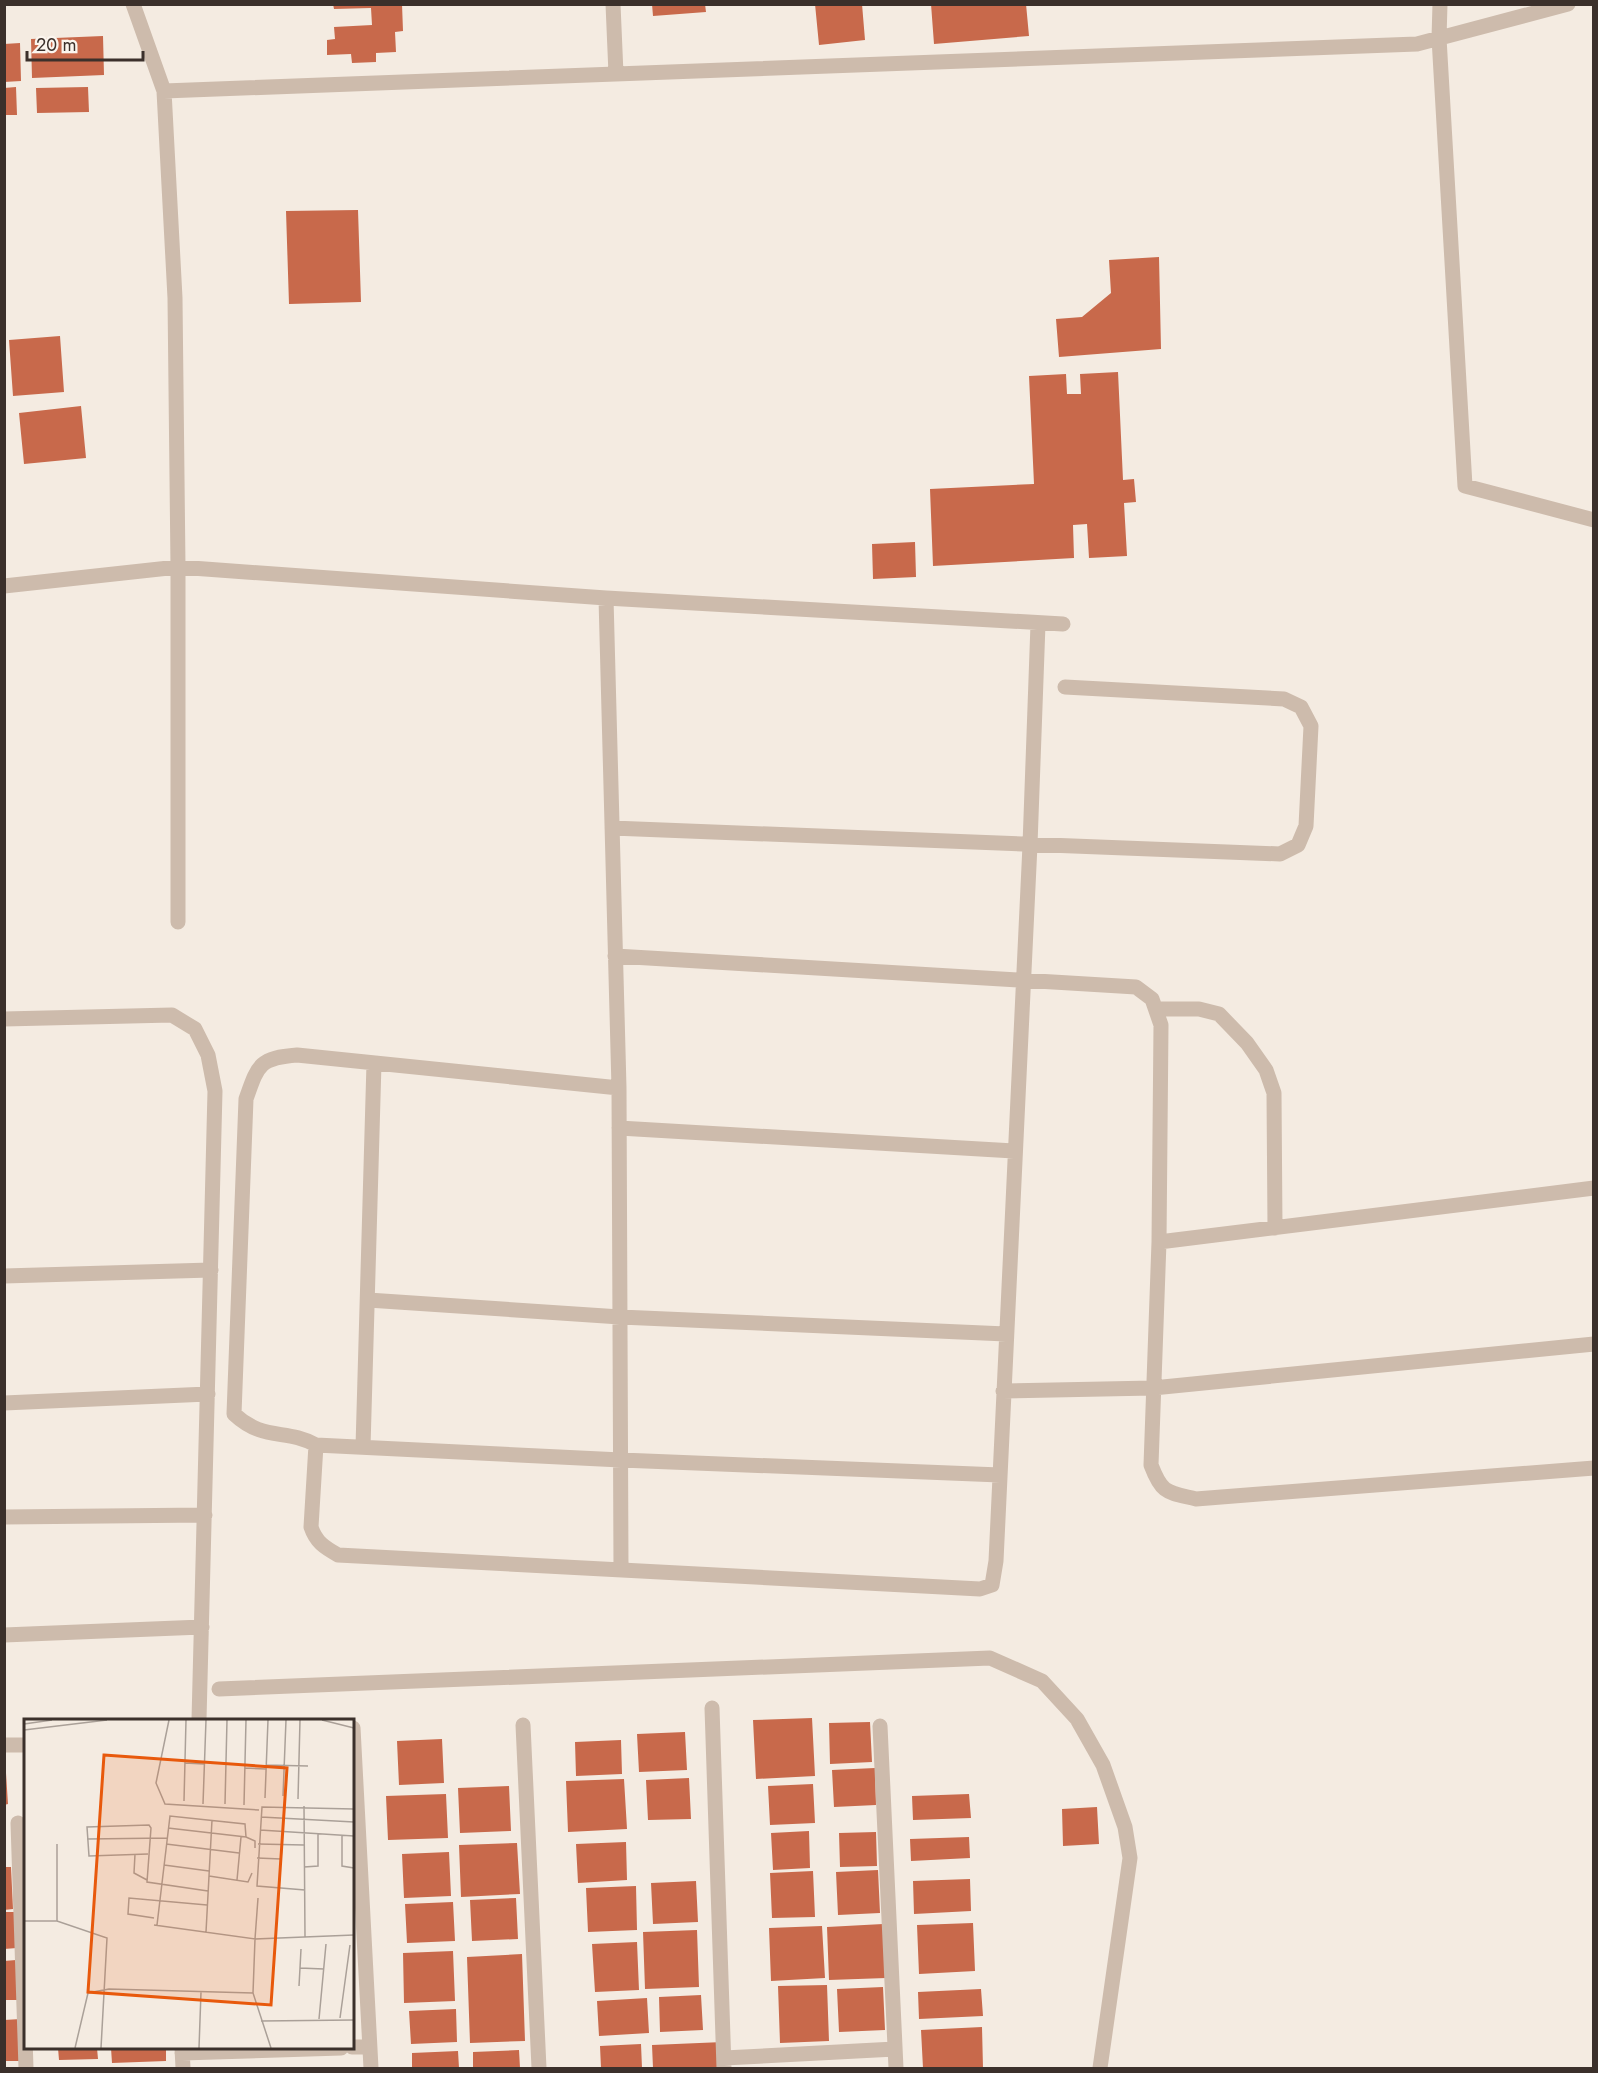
<svg xmlns="http://www.w3.org/2000/svg" width="1598" height="2073" viewBox="0 0 1598 2073" font-family="Jost,sans-serif">
<style>
.building{fill:#c8694b}
.lines{fill:none;stroke-linecap:round;stroke-linejoin:round}
.minor{stroke:#cdbbac;stroke-width:15}
.inset-road{fill:none;stroke:#aaa098;stroke-width:1.5}
.view{fill:#e8590c;fill-opacity:0.15;stroke:#e8590c;stroke-width:3}
.inset-edge{fill:none;stroke:#3b302b;stroke-width:3}
</style>
<rect width="100%" height="100%" fill="#f4ebe1"/>
<path class="building" d="M333,4H402L403,31L395,32L396,52L376,53V62L352,63L351,54L327,55V40L335,39L334,27L372,25L371,8L334,9Z
M652,4H705L706,12L653,16Z
M815,4H862L865,40L819,45Z
M931,4H1026L1029,36L934,44Z
M103,36L104,75L32,78L31,39Z
M20,43L21,81L4,82V44Z
M16,87L17,115H4V88Z
M88,87L89,112L37,113L36,88Z
M358,210L361,302L289,304L286,211Z
M1159,257L1161,349L1059,357L1056,319L1082,317L1111,293L1109,260Z
M60,336L64,392L13,396L9,340Z
M1118,372L1123,480L1134,479L1136,502L1124,503L1127,556L1089,558L1087,524L1073,525L1074,558L933,566L930,489L1034,484L1029,376L1066,374L1067,394H1081L1080,374Z
M81,406L86,458L24,464L19,413Z
M915,542L916,577L873,579L872,544Z
M812,1718L815,1776L756,1779L753,1720Z
M870,1722L872,1762L830,1764L829,1723Z
M685,1732L687,1770L639,1772L637,1734Z
M442,1739L444,1783L399,1785L397,1741Z
M621,1740L622,1774L576,1776L575,1742Z
M875,1768L876,1805L834,1807L832,1770Z
M4,1773H6L8,1804L4,1805Z
M689,1778L691,1819L648,1820L646,1780Z
M624,1779L627,1829L568,1832L566,1781Z
M813,1784L815,1823L770,1825L768,1786Z
M509,1786L511,1831L460,1833L458,1788Z
M446,1794L448,1838L388,1840L386,1796Z
M969,1794L971,1818L913,1820L912,1796Z
M1097,1807L1099,1844L1063,1846L1062,1809Z
M809,1831L810,1868L773,1870L771,1833Z
M876,1832L877,1866L840,1867L839,1833Z
M969,1837L970,1858L911,1861L910,1839Z
M626,1842L627,1880L578,1883L576,1844Z
M517,1843L520,1894L461,1897L459,1845Z
M449,1852L451,1896L404,1898L402,1854Z
M4,1867H11L13,1909L4,1910Z
M878,1870L880,1913L838,1915L836,1872Z
M813,1871L815,1917L772,1918L770,1873Z
M970,1879L971,1911L914,1914L913,1881Z
M696,1881L698,1922L653,1924L651,1883Z
M636,1886L637,1930L588,1932L586,1888Z
M516,1898L518,1939L472,1941L470,1900Z
M453,1902L455,1941L407,1943L405,1904Z
M4,1912H15L17,1948L4,1949Z
M973,1923L975,1971L919,1974L917,1925Z
M883,1924L886,1978L829,1980L827,1927Z
M822,1926L825,1978L771,1981L769,1928Z
M697,1930L699,1987L645,1989L643,1932Z
M637,1942L639,1990L595,1992L592,1944Z
M453,1951L455,2001L404,2003L403,1953Z
M522,1954L525,2041L470,2043L467,1957Z
M16,1960L18,2000H4V1961Z
M827,1985L829,2041L780,2043L778,1986Z
M883,1987L885,2030L839,2032L837,1989Z
M981,1989L983,2016L919,2019L918,1992Z
M701,1995L703,2030L660,2032L659,1997Z
M647,1998L649,2033L599,2036L597,2001Z
M456,2009L457,2042L411,2044L409,2011Z
M21,2019L23,2061H4V2020Z
M982,2027L983,2068H923L921,2030Z
M723,2042L724,2068H653L652,2045Z
M641,2044L642,2068H601L600,2046Z
M58,2048H97L98,2059L59,2060Z
M111,2048H166V2061L112,2063Z
M519,2050L520,2068H473V2052Z
M458,2051L459,2068H412V2053Z"/>
<g class="lines">
<path class="minor" d="M613,4L616,74
M1440,4L1439,38L1465,486L1594,520
M164,91L1417,44L1568,4
M4,586L178,567L175,298L164,91L133,4
M606,598L619,1088L621,1570
M612,828L1280,854L1298,845L1306,826L1311,726L1301,707L1284,699L1065,687
M178,922V567L606,598L1063,624
M615,956L1136,987L1152,999L1161,1025L1159,1242L1151,1465C1162,1494 1167,1492 1196,1499L1594,1468
M1156,1009H1199L1219,1014L1247,1043L1266,1070L1274,1093L1275,1228
M4,1019L172,1015L195,1029L208,1055L215,1091L199,1720
M619,1088L297,1055C259,1058 258,1065 246,1099L234,1414C264,1442 286,1428 316,1445L621,1460L1000,1475
M619,1128L1014,1151
M1159,1242L1594,1188
M4,1276L211,1270
M368,1300L620,1317L1006,1334
M1003,1391L1153,1388L1594,1344
M4,1403L208,1394
M316,1445L311,1527C316,1542 324,1547 338,1555L980,1589L992,1585L996,1561L1030,845L1038,624
M363,1447L374,1063
M4,1517L205,1515
M4,1635L202,1627
M219,1689L990,1658L1042,1681L1077,1719L1103,1765L1125,1827L1130,1858L1100,2068
M712,1708L724,2068
M523,1725L539,2068
M880,1726L896,2068
M353,1728L371,2068
M4,1745H26
M18,1823L26,2068
M352,2047H370
M182,2048L183,2068
M182,2053L341,2048
M724,2058L895,2049"/>
</g>
<g transform="translate(24 1719)">
<rect width="330" height="330" fill="#f4ebe1"/>
<path class="inset-road" d="M145,1L132,64L141,85L235,91M298,1L330,9M0,5L28,1M0,11L83,1M161,44L180,45M242,46L284,47M221,49L242,50M259,77L262,1M241,79L244,1M274,80L276,1M160,82L162,1M179,85L182,1M201,85L203,1M220,86L222,1M280,87L281,218M237,98L330,103M144,109L222,118L231,122V129M236,111L330,117M318,116V147L330,149M63,120L143,119M142,125L215,134M234,125L280,126M111,135L110,154L123,161M124,135L65,137L63,108L125,106L127,109L123,163L184,172M233,139L257,140L258,126M140,146L185,152M280,148L294,147V114M185,157L224,163L228,154M213,161L217,118M281,171L233,167L238,88L330,90M130,199L104,195L105,179L183,186M0,202H33L83,219L77,329M33,202V125M130,206L231,220L234,179M133,206L146,97L221,105L222,118M182,213L188,101M277,230L276,249L300,250M275,267L276,249M316,299L326,226M295,300L302,225M237,302L330,301M51,329L64,274L85,270L229,274M175,329L177,273M247,329L229,274L231,220L330,216"/>
<path class="view" d="M80,36L263,49L247,286L64,273Z"/>
<rect width="330" height="330" class="inset-edge"/>
</g>
<rect width="1598" height="2073" fill="none" stroke="#3b302b" stroke-width="12"/>
<path d="M27 51v9h116v-9" fill="none" stroke="#3b302b" stroke-width="3"/>
<text x="36" y="51" font-size="18" fill="#3b302b" stroke="#fbf5ee" stroke-width="4.5" paint-order="stroke">20 m</text>
</svg>
